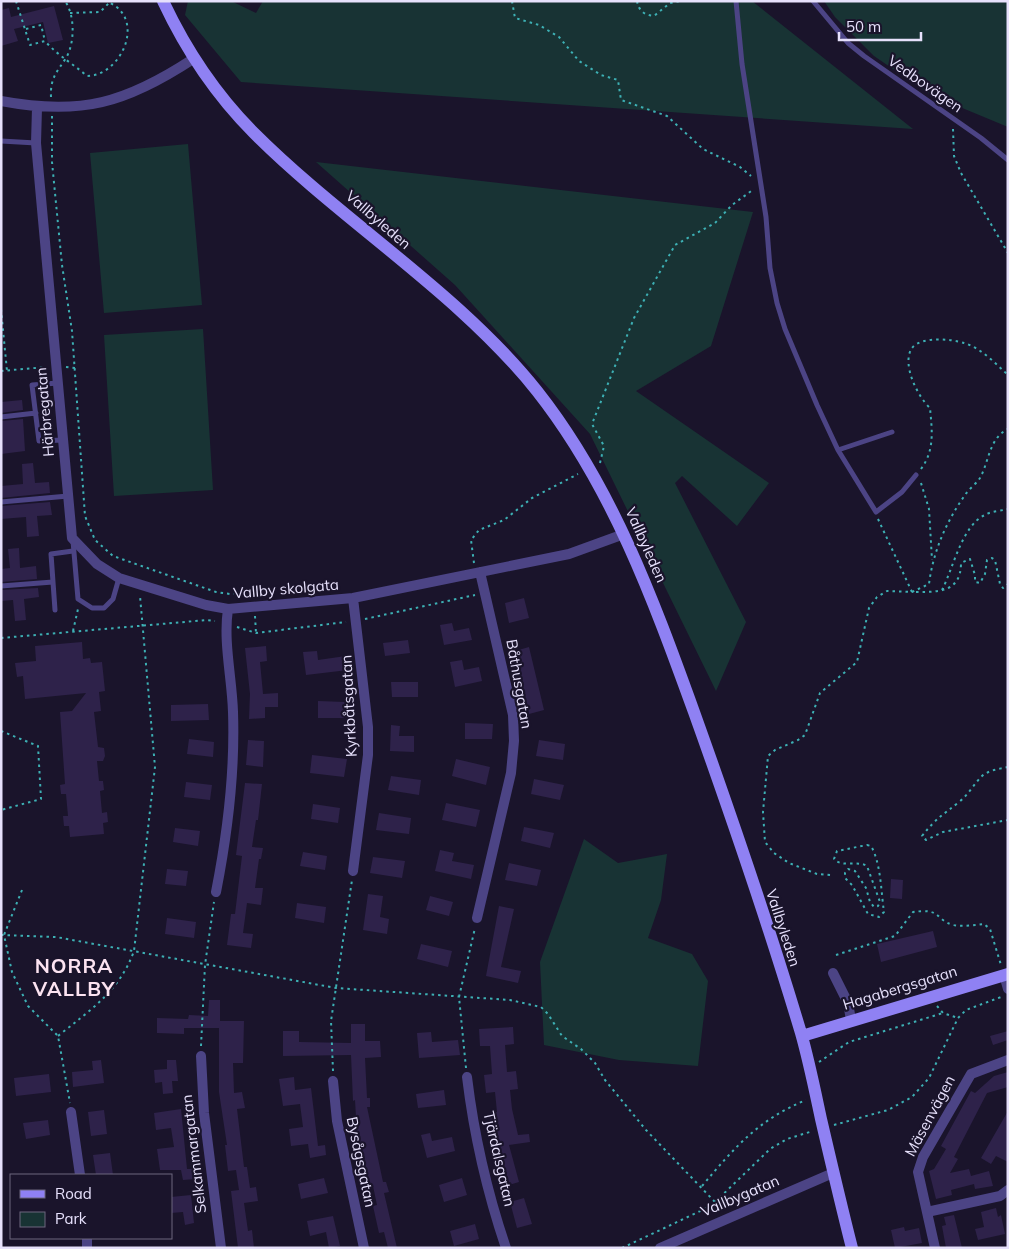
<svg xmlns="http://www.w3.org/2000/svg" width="1009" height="1249" viewBox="0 0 1009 1249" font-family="Mulish,sans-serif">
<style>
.green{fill:#183334}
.building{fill:#2e224a}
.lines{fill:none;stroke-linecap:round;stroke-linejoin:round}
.path{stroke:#3db0b4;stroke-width:2;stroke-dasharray:2.5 4;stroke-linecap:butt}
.lane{stroke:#4c4485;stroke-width:5}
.street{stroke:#4c4485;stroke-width:10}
.secondary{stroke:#8f81f3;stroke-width:12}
.labels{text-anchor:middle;stroke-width:4.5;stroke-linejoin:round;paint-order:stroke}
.street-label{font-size:15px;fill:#e7e1fc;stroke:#1a142b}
.district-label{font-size:20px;font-weight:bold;letter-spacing:1px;fill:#fce3f1;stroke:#1a142b}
</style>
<rect width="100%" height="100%" fill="#1a142b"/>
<path class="green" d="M188,1H231L256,13L263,1H752L913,129L241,82L185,15Z
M824,1H1008V127L931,95L874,56L835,17Z
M188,144L202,305L104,313L90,153Z
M316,162L753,212L711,346L636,391L769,483L737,526L682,476L675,483L746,622L716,691L590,434L455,285Z
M203,329L213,490L114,496L104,335Z
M584,839L618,863L667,854L661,900L648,938L692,954L708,981L698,1066L619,1060L544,1045L540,962Z"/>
<path class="building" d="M54,6L63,40L48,43L43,22L14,29L18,41L1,46V10L9,8L11,17Z
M22,400L23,410L1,413V402Z
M23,419L25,451L1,454V421Z
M33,463L35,483L49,482L50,493L1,498V486L23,484L22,464Z
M50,502L52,515L37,516L39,536L27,537L26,517L1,519V506Z
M19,548L20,568L36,566L37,579L1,582V569L10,568L8,549Z
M38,588L39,597L24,599L26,620L15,621L13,600L1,601V590Z
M524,598L529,618L509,623L505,603Z
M452,623L454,631L469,628L472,640L444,645L440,625Z
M408,640L410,653L385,656L383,643Z
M82,642L83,659L90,658L91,663L102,662L105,691L99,692L101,711L94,712L98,747L104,748L105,756L103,761H97L99,781H103L104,790L100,791L102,813L107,812L108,822L103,823L104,834L70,837L69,826H64L63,816H68L66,794H61L60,785L65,784L60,712L72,711L86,693L25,699L23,676L17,677L15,663L36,661L35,646Z
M266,646L267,661L260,662L263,694L278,693V707H265V718L249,719L250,694L245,648Z
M529,647L544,710L529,714L515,651Z
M317,651L318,660L346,656L348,670L306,675L303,652Z
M462,660L464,670L479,667L482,681L455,687L450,662Z
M391,682H418V697H392Z
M318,701L345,702L344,718H318Z
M208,704L209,720L171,721V705Z
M465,723L493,724L492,739H465Z
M391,725L400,726L399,736H414V752L390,751Z
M189,739L214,742L213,757L187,754Z
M248,740L264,741L263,767L246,765Z
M539,740L565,744L563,760L536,756Z
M312,755L347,759L344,777L310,773Z
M456,759L490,767L486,785L452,776Z
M391,776L421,780L419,795L388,790Z
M534,779L564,785L560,800L531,794Z
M186,782L212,785L210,800L184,797Z
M245,783L262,784L258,820H256L252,847L263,848L261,859H259L255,888H263L261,905L247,903L243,933L253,934L251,948L227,945L231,914H235L242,856L236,855Z
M446,803L480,810L476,827L442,820Z
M313,804L340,808L338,823L311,819Z
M379,813L411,818L409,834L376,830Z
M524,827L554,833L550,848L521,841Z
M175,828L200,831L198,846L173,842Z
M440,850L454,853L452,861L474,865L471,879L435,871Z
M303,852L327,856L325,870L300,866Z
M373,857L405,861L402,878L370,873Z
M509,863L541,870L537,886L505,880Z
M167,869L188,871L186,886L165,884Z
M891,879L903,880L902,899L890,898Z
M368,894L383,896L380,917L389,919L387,934L363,930Z
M430,896L453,902L449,916L426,910Z
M297,903L326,907L324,923L295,918Z
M499,906L514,909L501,967L521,971L518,983L486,976Z
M167,918L196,922L194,938L165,934Z
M933,931L937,947L881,962L877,944Z
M421,944L452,951L448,967L417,959Z
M209,1000H220V1021H244L243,1063H233L234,1093L242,1092L245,1108L237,1109L244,1167H247L250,1188L256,1187L258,1201L244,1203L248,1231L252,1230L254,1248H238L231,1191L239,1190L236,1170L228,1171L225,1145H227L219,1092V1028H184V1034L157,1033V1018L188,1019L189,1015L208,1016Z
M351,1024H365V1041H380L381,1057L365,1058L367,1098H370V1107H367L383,1182H386L389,1192L384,1193L397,1248H388L384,1232L379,1233L373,1206L377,1205L373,1186L368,1187L354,1118L356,1117L355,1100L353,1101L351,1055L283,1056V1031H299V1042L351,1043Z
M513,1027L514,1044L505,1045L507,1072L516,1071L518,1089L510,1090L512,1109L518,1135L529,1134L530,1142L509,1145L519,1182L505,1186L489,1114L497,1112L495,1092L486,1093L484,1075L492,1074L490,1046H480L479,1029Z
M1008,1031V1040L993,1045L990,1036Z
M431,1032L432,1042L458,1040L460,1055L419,1058L417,1033Z
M101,1060L104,1083L73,1087L72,1072L93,1070L92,1061Z
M167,1060H176L178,1081H172L173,1093L163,1094L162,1082L155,1083L154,1070L167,1069Z
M1008,1072V1087L987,1093L954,1157L958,1159L950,1173L969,1169L971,1176L989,1171L993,1186L975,1189L974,1184L951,1190L952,1195L936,1199L929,1171L934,1169L946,1149L941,1146L971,1091L975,1093L994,1076Z
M49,1074L51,1092L16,1096L14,1078Z
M294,1077L295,1090L311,1088L318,1146L325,1145L326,1155L310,1158L308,1144L291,1146L289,1129L303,1127L300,1104L283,1106L279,1079Z
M444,1090L446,1105L418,1108L416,1094Z
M181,1109L187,1169H194L195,1179L183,1180L181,1170H160L157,1149L174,1147L171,1128L156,1130L154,1113Z
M104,1110L107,1134L91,1136L88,1112Z
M1008,1111V1162L996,1156L991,1164L981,1158Z
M48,1120L50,1135L26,1139L23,1123Z
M430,1133L432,1141L452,1137L455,1151L427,1158L421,1135Z
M110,1153L113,1175H96L93,1155Z
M324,1178L328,1193L301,1199L298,1184Z
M462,1178L467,1195L444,1202L439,1185Z
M191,1195L194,1223L185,1225L183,1212L171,1213V1197Z
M524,1198L532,1224L517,1228L510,1202Z
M996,1208L998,1217L1001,1215L1005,1234L978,1240L975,1229L984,1227L981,1212Z
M954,1215L962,1248H946L942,1226L946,1225L944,1217Z
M333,1216L340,1246L329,1248L326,1232L310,1236L307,1221Z
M475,1224L479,1239L454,1246L450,1231Z
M904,1227L905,1231L919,1228L922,1243L895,1248L891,1230Z"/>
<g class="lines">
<path class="path" d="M16,1L30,45L45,41C57,55 72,63 87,76C121,76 146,20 110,3
M512,1L515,18L539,25L559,37L579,61L601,75L618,80L621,100L667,116L703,149L740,167L751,176
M637,1C639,11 644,15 654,16L670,3L681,1
M70,13L100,12L111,1
M26,29L41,25L45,41
M51,97C50,78 57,72 66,58C75,43 75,15 65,1
M52,116V162L62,265L72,331L85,516L95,540L113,556L216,592L230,594L247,591L253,596
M953,129L954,156L961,173L1008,253
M1,309L7,371
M66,367L75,368
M1,371L46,367
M600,463L604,446L592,424L634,318L675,245L715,223L732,205L754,189
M921,469C935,450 932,430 930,408C918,397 901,364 912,348C921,336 952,339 964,343C981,348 995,363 1008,375
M921,483L929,509L932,560
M878,519L912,592C936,592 961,594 961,563L970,559L975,575V582L980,583L985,574L987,560L992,558L995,560L1000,584L1003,588L1008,584
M474,563L471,540L479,530L504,520L532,498L578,474
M942,590C953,569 962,525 985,515C991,511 1001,511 1008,509
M255,616L256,633
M365,619L475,595
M237,627L256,633L346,622
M73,631L78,609
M1,638L207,620L215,621
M1,731L38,746L41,799L1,810
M1008,767C999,769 989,770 982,776C974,784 969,794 959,802C943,815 936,818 922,836L926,840L943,832L1008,820
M867,845L871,846C881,863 881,892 884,912L879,917L868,914L852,885L845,878V873L848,869L855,871L866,888L870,902L874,907L878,906L880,902L867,866C857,860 842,868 834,859L837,851Z
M830,875L817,874L789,863L774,853L765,842L763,812L768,756L775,750L798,740L805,735L820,693L857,662L869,608L877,597L887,591L912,592L929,584C933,552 946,522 965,495C969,489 976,484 980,478C989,462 989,438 1008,429
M22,890L4,935L12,972L28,1006L58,1036L70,1103
M1,935L56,937L336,988L510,1000L541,1007L548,1014L562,1036L581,1049L595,1063L605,1080L646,1130L715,1202
M836,955L895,936L913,912C942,908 934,919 953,925C963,927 974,925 984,924L990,929L1001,965
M937,1006L943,1013L958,1018
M58,1036C90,1010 119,992 134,951L155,767L140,596
M201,1046L205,965L214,902
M819,1062L849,1042L943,1013
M466,1068L459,997L475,928
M333,1071L331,1021L352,880
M834,1125L888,1110L912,1097L929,1078L958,1018L966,1010L1001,997
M702,1186C735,1147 758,1120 806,1100
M622,1248L711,1206L770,1149L787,1139L813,1131"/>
<path class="lane" d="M736,1L742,64L766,217L770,268L777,303L785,329L817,405L838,450L876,512L902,492L916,475
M813,1L848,43L864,56L981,138L1008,160
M1,141L36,143
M58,383L32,385L39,441L63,440
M1,417L36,413
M838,450L892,432
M1,502L68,496
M73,541L78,599L92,608H104L113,599L119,578
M53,582L55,610
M1,586L53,582L51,554L73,551"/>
<path class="street" d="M1,101C81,116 126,103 193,59
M37,108L36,143L72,538L97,564L119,578L206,605L228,609L353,598L569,554L624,534
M353,598L368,727V755L353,871
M216,892C227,836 235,769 233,712C232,678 223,642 228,609
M477,918L511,773L514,741L513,715L480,572
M833,973L848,1003L851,1020
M1004,975L1008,989
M201,1056L204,1113L221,1248
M467,1077C474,1135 487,1192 506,1248
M333,1081L337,1121L364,1248
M71,1112L80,1175
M927,1212L1000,1196L1008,1190
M87,1238V1248
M660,1248L833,1173
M935,1248L918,1172L923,1157L971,1074L1008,1060"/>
<path class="secondary" d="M163,1C186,50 216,95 254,133C343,222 459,293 537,391C612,486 653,599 694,712C732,818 769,926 801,1033C809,1061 815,1091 821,1119C831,1162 841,1205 852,1248
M802,1036L1008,974"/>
</g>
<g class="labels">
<g class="street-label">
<text transform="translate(925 84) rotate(35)" y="5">Vedbovägen</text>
<text transform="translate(378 220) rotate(41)" y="5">Vallbyleden</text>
<text transform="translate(45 412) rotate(-95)" y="5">Härbregatan</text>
<text transform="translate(646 545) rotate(66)" y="5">Vallbyleden</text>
<text transform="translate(286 589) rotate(-5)" y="5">Vallby skolgata</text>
<text transform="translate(519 684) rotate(80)" y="5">Båthusgatan</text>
<text transform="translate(349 706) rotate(-93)" y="5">Kyrkbåtsgatan</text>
<text transform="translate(783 928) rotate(72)" y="5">Vallbyleden</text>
<text transform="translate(900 988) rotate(-17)" y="5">Hagabergsgatan</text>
<text transform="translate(930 1116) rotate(-62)" y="5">Mäsenvägen</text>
<text transform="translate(194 1154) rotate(-97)" y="5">Selkammargatan</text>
<text transform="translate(499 1159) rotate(77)" y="5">Tjärdalsgatan</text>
<text transform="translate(361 1162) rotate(78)" y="5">Bysågsgatan</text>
<text transform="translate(740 1196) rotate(-23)" y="5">Vallbygatan</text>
</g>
<g class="district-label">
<text x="74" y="973">NORRA<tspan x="74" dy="23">VALLBY</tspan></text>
</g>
</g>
<rect width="1009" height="1249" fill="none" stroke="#e7e1fc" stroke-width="5"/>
<rect x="10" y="1174" width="162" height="65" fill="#1a142b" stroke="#6c667f"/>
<rect x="20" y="1190" width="25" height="8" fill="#8f81f3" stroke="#6c667f"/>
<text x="55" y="1199" font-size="15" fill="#e7e1fc">Road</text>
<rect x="20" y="1212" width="25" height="15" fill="#183334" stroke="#6c667f"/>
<text x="55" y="1224" font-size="15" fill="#e7e1fc">Park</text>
<path d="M839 32v8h82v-8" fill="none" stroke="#e7e1fc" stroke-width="2.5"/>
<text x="846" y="32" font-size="15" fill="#e7e1fc" stroke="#1a142b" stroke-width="4" paint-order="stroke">50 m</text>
</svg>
